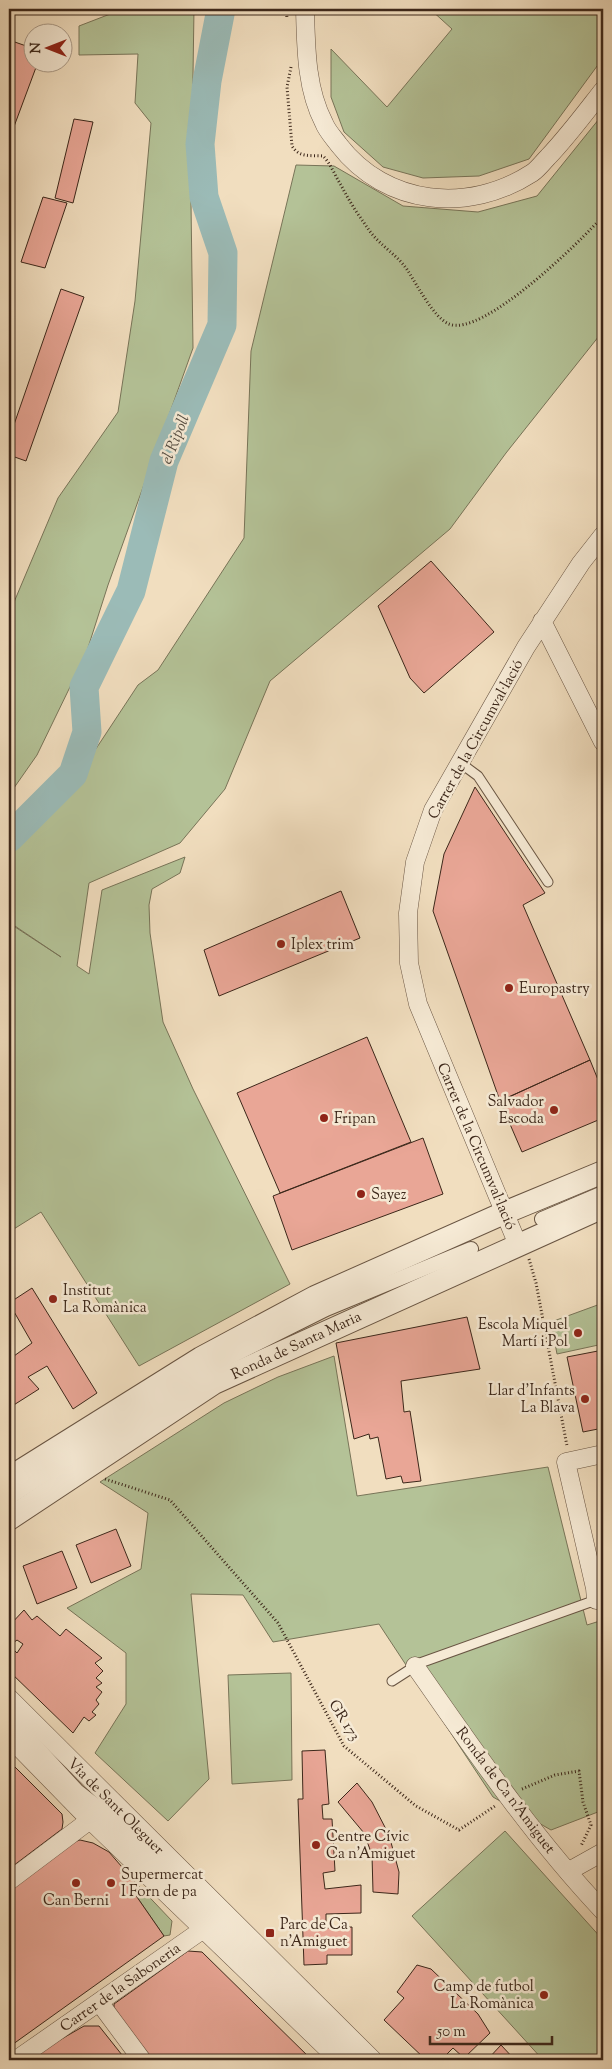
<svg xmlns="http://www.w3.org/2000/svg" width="612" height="2069" viewBox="0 0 612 2069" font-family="'Sorts Mill Goudy',serif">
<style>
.green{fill:#b4c297;stroke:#787458}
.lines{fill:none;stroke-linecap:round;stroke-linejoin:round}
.river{stroke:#9bbbb7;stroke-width:29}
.building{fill:#e9a696;stroke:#3c271a}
.service-casing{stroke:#695543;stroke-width:11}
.pedestrian-casing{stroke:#695543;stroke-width:16}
.minor-casing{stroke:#695543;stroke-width:19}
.tertiary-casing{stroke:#695543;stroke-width:24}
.path{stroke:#3c271a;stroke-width:3;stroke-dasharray:1 2.5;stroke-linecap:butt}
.service{stroke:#f6ead5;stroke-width:9}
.pedestrian{stroke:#f6ead5;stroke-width:14}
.minor{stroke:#f6ead5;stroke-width:18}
.tertiary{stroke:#f6ead5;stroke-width:22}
.poi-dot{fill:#8f2418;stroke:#f6ead5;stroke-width:2}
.labels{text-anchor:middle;stroke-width:5;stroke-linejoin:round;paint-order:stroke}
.street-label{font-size:15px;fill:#3c271a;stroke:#f6ead5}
.poi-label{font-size:15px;fill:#3c271a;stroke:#f6ead5;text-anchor:start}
.water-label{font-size:16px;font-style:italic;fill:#544c41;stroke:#f6ead5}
</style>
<rect width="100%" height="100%" fill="#f1debf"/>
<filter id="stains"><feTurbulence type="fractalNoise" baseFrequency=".004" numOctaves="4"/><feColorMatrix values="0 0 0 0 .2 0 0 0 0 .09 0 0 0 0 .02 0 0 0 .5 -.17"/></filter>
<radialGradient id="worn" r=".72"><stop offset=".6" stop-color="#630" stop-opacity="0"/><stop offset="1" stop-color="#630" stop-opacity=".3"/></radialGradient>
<path class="green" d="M118,9H194L191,204L193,348L108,585L86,654L37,755L9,795V614L58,498L118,412L135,301L151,123L135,103L138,54L79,55V26L118,11Z
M430,9H603V58L529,159L479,176L423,178L383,167L344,132L331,97V49L387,107L452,29Z
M603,114V331L506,453L450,529L270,681L225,789L180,843L89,883L77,966L89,974L102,890L185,857L180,873L152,889L149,905L150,933L163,1022L193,1089L290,1284L139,1366L41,1212L9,1232V923L61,957L9,922V847L80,773L138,685L158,670L244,538L251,351L296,165L334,166L403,206L478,212L537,196Z
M603,1303V1344L557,1354L551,1322Z
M334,1356L357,1496L548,1467L587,1625L603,1620V1810L551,1830L493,1797L379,1624L273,1642L243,1595L191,1594L209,1779L168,1821L95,1753L126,1704V1653L67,1608L141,1569L148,1513L100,1482L224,1403L278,1377Z
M291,1673L292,1780L232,1784L228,1675Z
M505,1831L603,1940V2051L593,2060H543L412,1916Z
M135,1882L172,1921L170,1935L164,1936L130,1887Z"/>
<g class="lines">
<path class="river" d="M9,838L73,774L87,732L84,687L131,591L164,461L222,325L223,253L204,197L200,144L207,81L221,9"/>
</g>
<path class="building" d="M9,40L32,48V62H38L9,140Z
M74,119L93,122L73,203L55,198Z
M43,197L67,203L45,268L21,262Z
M61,289L84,297L26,461L9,455V439Z
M431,561L494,632L424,693L410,678L378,606Z
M475,787L545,893L523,905L590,1060L500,1101L433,911L444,854Z
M341,891L360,938L219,996L204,950Z
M367,1037L411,1142L280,1193L237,1093Z
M590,1060L603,1092V1118L522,1152L500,1101Z
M423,1138L443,1194L292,1250L273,1196Z
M32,1288L97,1393L73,1409L47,1366L28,1377L39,1389L9,1408V1349L14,1356L32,1343L9,1303Z
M467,1317L480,1369L401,1381L404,1412L410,1411L421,1481L403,1483L401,1476L386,1479L378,1437L370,1439L369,1434L354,1439L336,1343Z
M603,1350V1428L583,1432L567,1357Z
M116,1529L131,1566L91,1583L76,1545Z
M62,1551L77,1588L37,1604L23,1566Z
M24,1610L32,1620L37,1616L60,1636L66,1629L102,1658L95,1663L103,1671L96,1678L102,1683L96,1687L102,1692L96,1700L99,1704L92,1712L96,1715L89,1721L84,1717L73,1733L9,1671V1656L14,1650L17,1653L23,1644L17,1640L13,1643L9,1638V1626Z
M325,1750L329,1804L322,1805L323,1819H332L335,1871L323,1873L325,1889L361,1885V1913L326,1914V1928L352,1927V1955H327V1964L304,1965L298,1799H303L302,1751Z
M9,1761L62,1814L63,1822L62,1829L9,1869Z
M357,1783L372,1802L389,1835L399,1872L398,1894L373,1892L372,1855L364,1833L338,1802Z
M80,1840L93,1843L109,1852L135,1882L130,1887L164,1936L9,2047V1889L70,1843Z
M188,1951L202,1952L312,2060H147L114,2017V2004Z
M417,1965L431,1969L478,2014L490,2033L464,2058L453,2048L441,2060H426L384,2020L404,1998L397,1992Z
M84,2026H99L126,2060H31L51,2045Z
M501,2045L515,2060H487Z"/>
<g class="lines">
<defs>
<path id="service" d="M459,762L478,776L548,882
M392,1681L420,1663L596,1600"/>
<path id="pedestrian" d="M542,1219L603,1193
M9,1498L210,1367L326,1309L471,1249
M9,1717L77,1791L100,1809L215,1920L356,2060"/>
<path id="minor" d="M305,9C306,47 306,89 324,123C327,131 334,138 339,145C386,206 469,214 532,173C538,169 543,162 548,157C568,136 585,113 603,90
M542,621L603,742
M518,1245L418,1004L409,963L408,913L415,862L433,810L526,647L581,563L603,535
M603,1454L566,1462L595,1588L596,1600L603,1598
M415,1666C474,1750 532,1836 603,1911
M9,1698L373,2060
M9,1737L90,1820L339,2060
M569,1871L603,1852
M9,1881L90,1820L110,1800
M99,2002L142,2060
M16,2060L225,1914"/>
<path id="tertiary" d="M9,1478L201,1358L315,1297L504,1213L603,1172
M9,1519L214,1383L603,1207"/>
</defs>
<use href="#service" class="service-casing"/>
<use href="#pedestrian" class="pedestrian-casing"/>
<use href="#minor" class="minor-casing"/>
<use href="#tertiary" class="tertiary-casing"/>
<path class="path" d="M286,9L287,18
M291,67L287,87L292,146C299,158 311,155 323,156C331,164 335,176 341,185C349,201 359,216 369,230C380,246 398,255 408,271C417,285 434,318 449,324C482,338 581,241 603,216
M529,1259L536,1283L567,1446
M105,1479L170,1500L278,1623L344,1746L416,1806L459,1830L495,1806
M522,1789L555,1775L579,1771L583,1802L591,1825L581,1846"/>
<use href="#service" class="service"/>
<use href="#pedestrian" class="pedestrian"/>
<use href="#minor" class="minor"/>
<use href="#tertiary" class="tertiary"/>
</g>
<g class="poi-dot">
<circle cx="281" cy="944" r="5"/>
<circle cx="509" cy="988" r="5"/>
<circle cx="554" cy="1110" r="5"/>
<circle cx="324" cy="1118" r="5"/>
<circle cx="361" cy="1194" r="5"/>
<circle cx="53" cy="1299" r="5"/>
<circle cx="578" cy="1333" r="5"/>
<circle cx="585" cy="1399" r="5"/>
<circle cx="316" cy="1845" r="5"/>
<circle cx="76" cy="1883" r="5"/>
<circle cx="111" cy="1883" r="5"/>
<rect x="265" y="1928" width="10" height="10" rx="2.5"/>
<circle cx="544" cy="1995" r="5"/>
</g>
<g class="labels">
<g class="street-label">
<text transform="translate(475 739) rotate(-61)" y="5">Carrer de la Circumval·lació</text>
<text transform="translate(477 1146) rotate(67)" y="5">Carrer de la Circumval·lació</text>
<text transform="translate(296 1345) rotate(-25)" y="5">Ronda de Santa Maria</text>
<text transform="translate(345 1720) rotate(58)" y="5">GR 173</text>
<text transform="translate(506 1790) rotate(53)" y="5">Ronda de Ca n'Amiguet</text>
<text transform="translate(116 1806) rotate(45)" y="5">Via de Sant Oleguer</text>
<text transform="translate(120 1987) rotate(-35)" y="5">Carrer de la Saboneria</text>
</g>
<g class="poi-label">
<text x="291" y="949">Iplex trim</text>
<text x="519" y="993">Europastry</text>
<text x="544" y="1106" text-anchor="end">Salvador<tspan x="544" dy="17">Escoda</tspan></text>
<text x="334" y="1123">Fripan</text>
<text x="371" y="1199">Sayez</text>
<text x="63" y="1295">Institut<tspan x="63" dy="17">La Romànica</tspan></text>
<text x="568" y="1329" text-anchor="end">Escola Miquel<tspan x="568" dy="17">Martí i Pol</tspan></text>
<text x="575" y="1395" text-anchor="end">Llar d'Infants<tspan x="575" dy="17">La Blava</tspan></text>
<text x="326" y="1841">Centre Cívic<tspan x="326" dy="17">Ca n'Amiguet</tspan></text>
<text x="121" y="1879">Supermercat<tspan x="121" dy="17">I Forn de pa</tspan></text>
<text x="76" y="1905" text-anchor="middle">Can Berni</text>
<text x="280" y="1929">Parc de Ca<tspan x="280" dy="17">n’Amiguet</tspan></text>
<text x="534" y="1991" text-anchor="end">Camp de futbol<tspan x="534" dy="17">La Romànica</tspan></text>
</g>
<g class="water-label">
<text transform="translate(174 439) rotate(-68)" y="6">el Ripoll</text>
</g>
</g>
<rect width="612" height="2069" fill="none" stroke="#f1debf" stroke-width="30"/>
<rect x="10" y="10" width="592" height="2049" fill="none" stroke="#3c271a" stroke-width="2.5"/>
<rect x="15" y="15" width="582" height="2039" fill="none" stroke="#3c271a"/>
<g transform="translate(48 48) rotate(270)"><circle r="24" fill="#f6ead5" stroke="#ac9c8a"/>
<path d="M0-4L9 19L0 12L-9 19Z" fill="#8f2418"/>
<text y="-8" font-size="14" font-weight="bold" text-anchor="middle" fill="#3c271a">N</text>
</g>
<path d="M430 2036v8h122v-8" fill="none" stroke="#3c271a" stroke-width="2.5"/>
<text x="437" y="2036" font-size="15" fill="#3c271a" stroke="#f6ead5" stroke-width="4" paint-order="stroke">50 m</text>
<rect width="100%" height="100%" filter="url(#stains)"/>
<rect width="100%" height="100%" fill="url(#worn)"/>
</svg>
